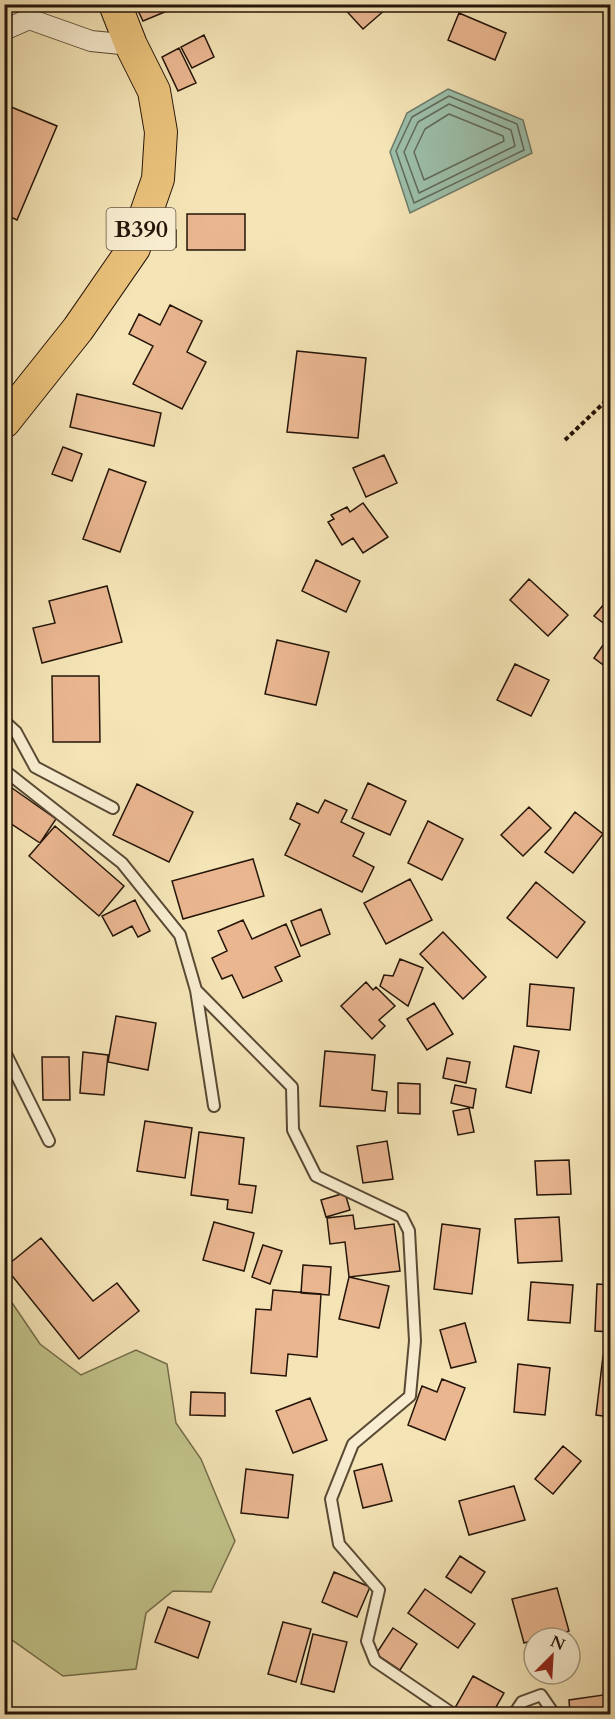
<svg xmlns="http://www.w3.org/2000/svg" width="615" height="1719" viewBox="0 0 615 1719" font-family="Cardo,serif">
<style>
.green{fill:#c1c289;stroke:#736c49;stroke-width:1.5}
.water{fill:#9cbfaa;stroke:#6c7b6a;stroke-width:1.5}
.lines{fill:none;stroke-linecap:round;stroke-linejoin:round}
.shore{stroke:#606a5a;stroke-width:1.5}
.building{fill:#e9b690;stroke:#251509;stroke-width:1.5}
.service-casing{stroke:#594934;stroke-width:14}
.minor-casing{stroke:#594934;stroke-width:22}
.primary-casing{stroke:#251509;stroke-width:34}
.path{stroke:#251509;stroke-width:4;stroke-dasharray:4.5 3;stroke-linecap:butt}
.service{stroke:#f8edd0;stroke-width:10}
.minor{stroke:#f8edd0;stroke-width:20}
.primary{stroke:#eac27b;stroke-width:32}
.labels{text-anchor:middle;stroke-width:5;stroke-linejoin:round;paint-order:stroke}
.shield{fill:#f8edd0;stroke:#645645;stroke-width:1.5}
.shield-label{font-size:24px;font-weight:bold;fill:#251509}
</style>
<rect width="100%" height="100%" fill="#f4e4b6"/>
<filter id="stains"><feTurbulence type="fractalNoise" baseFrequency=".00333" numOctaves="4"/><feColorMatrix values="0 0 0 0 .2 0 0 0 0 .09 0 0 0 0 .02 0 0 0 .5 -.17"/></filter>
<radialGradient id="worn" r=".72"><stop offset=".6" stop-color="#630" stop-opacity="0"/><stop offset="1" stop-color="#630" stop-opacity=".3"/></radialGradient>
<path class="green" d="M4,1291L40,1344L81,1375L136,1350L167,1364L176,1423L201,1459L235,1541L211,1592L173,1591L146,1613L136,1669L63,1676L5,1635Z"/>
<path class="water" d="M448,89L523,120L532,153L410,213L390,152L407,113Z"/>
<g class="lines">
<path class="shore" d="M449,96L517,124L524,150L414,203L396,151L412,117Z
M449,104L511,130L515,146L419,193L404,152L418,122Z
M449,114L503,136L504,141L424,180L414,152L425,129Z"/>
</g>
<path class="building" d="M135,4H164L167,11L143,21Z
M340,4H382L386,9L363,29Z
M459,13L506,33L495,60L448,40Z
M204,35L214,57L192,68L181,47Z
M179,48L196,83L178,91L162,57Z
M4,104L57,126L17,220L4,214Z
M187,214H245V250H187Z
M157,230H176V247H157Z
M170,305L202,321L187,352L206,362L182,409L133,384L153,346L129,334L139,314L160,325Z
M297,351L366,358L358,438L287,432Z
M77,394L161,413L154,446L70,427Z
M63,447L82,454L72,481L52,474Z
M384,455L397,483L366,497L353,468Z
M109,469L146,482L120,552L83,539Z
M363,503L388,537L363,553L353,538L342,545L328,522L334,519L331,515L347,507L350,512Z
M316,560L360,581L346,612L302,591Z
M529,579L568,615L548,636L510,600Z
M107,586L122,642L42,663L33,628L55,623L49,601Z
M610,597V628L594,616Z
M610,635V670L594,658Z
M277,640L329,652L316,705L265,694Z
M515,664L549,680L531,716L497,700Z
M52,676H99L100,742H53Z
M368,783L406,801L390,835L352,818Z
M137,784L193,812L169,862L113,835Z
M12,788L56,819L40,843L4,819V798Z
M325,800L347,810L341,822L364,833L353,856L374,867L362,892L285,855L300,824L290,819L297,803L318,813Z
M529,807L551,828L523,856L501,835Z
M575,812L603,834L573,873L545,852Z
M428,821L463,839L442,880L408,863Z
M55,826L124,886L99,916L29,856Z
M253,859L264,896L183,919L172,881Z
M410,879L432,920L386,944L364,903Z
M536,882L585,922L557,958L507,918Z
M135,900L150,931L138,937L132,926L113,936L102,916Z
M321,909L330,934L301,946L291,921Z
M243,920L252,939L286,924L300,956L275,967L282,981L243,998L232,975L222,979L212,958L227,951L218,931Z
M443,932L486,977L463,999L420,954Z
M400,959L423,968L408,1006L380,986L384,975L393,976Z
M366,982L373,990L376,987L395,1006L379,1020L385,1026L372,1039L341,1006Z
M530,984L574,988L570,1030L527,1026Z
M434,1003L453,1034L427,1050L407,1019Z
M116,1016L156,1023L148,1070L108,1062Z
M514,1046L539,1051L531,1093L506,1087Z
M325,1051L375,1055L372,1090L387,1092L385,1111L320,1106Z
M83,1052L108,1055L104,1095L80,1093Z
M42,1057H69L70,1100H43Z
M447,1058L470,1062L466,1083L443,1078Z
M398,1083L420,1084V1114L398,1113Z
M455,1085L476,1089L473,1108L451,1103Z
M469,1108L474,1132L458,1135L453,1111Z
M145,1121L192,1128L185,1178L137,1171Z
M604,1122H610V1177H604Z
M199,1132L244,1138L239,1184L256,1186L252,1213L227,1209L228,1200L191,1195Z
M387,1141L393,1179L363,1183L357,1146Z
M569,1160L571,1194L537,1195L535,1161Z
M345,1193L350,1210L326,1217L321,1200Z
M353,1215L355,1229L394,1224L400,1271L349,1277L345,1242L330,1244L327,1218Z
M559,1217L562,1261L518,1263L515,1219Z
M214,1222L254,1233L244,1271L203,1260Z
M442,1224L480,1229L472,1294L434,1289Z
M41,1238L93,1301L117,1283L139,1311L79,1359L5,1267Z
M263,1245L282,1251L270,1284L252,1277Z
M303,1265L331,1267L329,1295L301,1293Z
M349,1277L389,1286L379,1328L339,1319Z
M531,1282L573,1285L570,1323L528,1320Z
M597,1284L610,1285V1332L595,1331Z
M273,1290L321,1294L317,1357L288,1354L286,1376L251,1373L256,1309L271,1310Z
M465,1323L476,1362L451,1368L440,1330Z
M603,1356L610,1357V1417L596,1415Z
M518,1364L550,1368L545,1415L514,1412Z
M442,1379L465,1388L445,1440L408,1425L422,1386L437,1392Z
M191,1392L225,1393V1416L190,1415Z
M310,1398L327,1440L293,1453L276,1411Z
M563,1446L581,1461L553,1494L535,1479Z
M382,1464L392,1501L363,1508L354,1471Z
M246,1469L293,1475L288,1518L241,1513Z
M514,1486L525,1520L469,1535L459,1501Z
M460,1556L485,1572L471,1593L446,1577Z
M334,1572L370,1587L357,1617L322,1602Z
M557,1588L569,1631L542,1638H534V1640L524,1643L512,1599Z
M425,1589L475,1624L458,1648L408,1613Z
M168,1607L210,1622L198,1658L155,1642Z
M283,1622L311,1629L296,1682L268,1674Z
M393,1628L417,1644L400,1670L376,1654Z
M313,1634L347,1642L334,1692L301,1684Z
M473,1676L504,1693L492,1714H468L455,1708Z
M610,1694V1714H570L569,1700Z"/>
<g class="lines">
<defs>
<path id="service" d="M4,721L16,732L35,767L113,808
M4,770L122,863L180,935L196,990L214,1106
M196,990L292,1087L293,1130L316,1176L402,1217L409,1231L415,1341L410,1396L353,1444L331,1499L339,1544L379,1590L367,1641L375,1661L453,1714
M4,1050L49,1141
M514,1714L522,1702L541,1695L554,1714"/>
<path id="minor" d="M4,30L29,19L91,41L131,45"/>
<path id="primary" d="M4,422L78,329L134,248L158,179L161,132L154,91L131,45L115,4"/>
</defs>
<use href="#service" class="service-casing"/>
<use href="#minor" class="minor-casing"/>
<use href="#primary" class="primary-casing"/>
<path class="path" d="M565,440L610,397"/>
<use href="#service" class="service"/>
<use href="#minor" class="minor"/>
<use href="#primary" class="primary"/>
</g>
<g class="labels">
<rect class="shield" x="106.5" y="208" width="69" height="42" rx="4.5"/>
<g class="shield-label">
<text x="141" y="237">B390</text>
</g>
</g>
<rect width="615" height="1719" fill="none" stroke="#f4e4b6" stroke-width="24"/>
<rect x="6" y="6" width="603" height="1707" fill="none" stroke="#251509" stroke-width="3"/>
<rect x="12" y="12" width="591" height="1695" fill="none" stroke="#251509" stroke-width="1.5"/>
<g transform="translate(552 1656) rotate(24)"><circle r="28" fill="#f8edd0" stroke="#a49780" stroke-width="1.5"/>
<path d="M0-4.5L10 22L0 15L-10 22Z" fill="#8f2418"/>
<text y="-9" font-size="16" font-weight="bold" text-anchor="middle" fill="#251509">N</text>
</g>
<rect width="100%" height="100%" filter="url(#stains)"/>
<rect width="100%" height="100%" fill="url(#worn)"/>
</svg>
